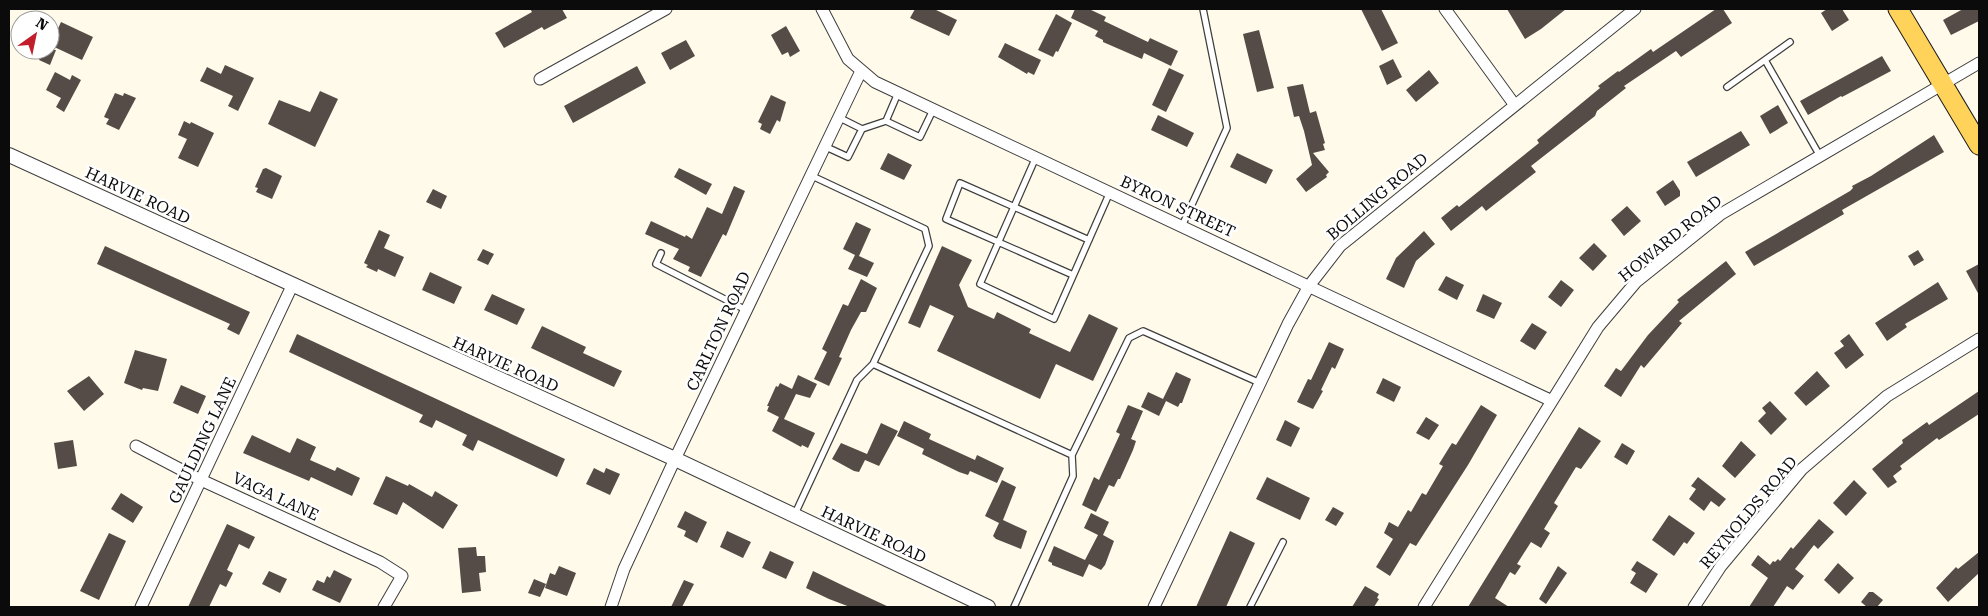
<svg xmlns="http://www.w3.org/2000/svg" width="1988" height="616" viewBox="0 0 1988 616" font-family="'Roboto Serif',serif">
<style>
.building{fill:#554c47}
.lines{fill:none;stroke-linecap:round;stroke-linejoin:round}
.service-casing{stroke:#3e3e3e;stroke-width:8}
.minor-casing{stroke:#3e3e3e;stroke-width:13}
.tertiary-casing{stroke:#3e3e3e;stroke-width:16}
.primary-casing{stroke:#1c1c1c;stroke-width:21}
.service{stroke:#fff;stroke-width:5.5}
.minor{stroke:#fff;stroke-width:11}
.tertiary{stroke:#fff;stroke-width:14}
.primary{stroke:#ffd25a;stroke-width:19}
.labels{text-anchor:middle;stroke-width:5;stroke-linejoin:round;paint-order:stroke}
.street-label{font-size:16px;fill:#0b0b0b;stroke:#fff}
</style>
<rect width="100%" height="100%" fill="#fffaea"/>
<path class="building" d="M530,9H562L567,18L544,30L542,27L504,48L495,33L532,12Z
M915,9H934L957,20L949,36L910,18Z
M1075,9H1089L1106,17L1104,21L1148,42L1150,38L1178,51L1171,66L1144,53L1142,59L1103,42V40L1095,36L1098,31L1071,18Z
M1361,9H1381L1398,43L1382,51Z
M1507,9H1566L1541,29L1525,39Z
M1716,9H1723L1732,23L1681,57L1676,51L1624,86L1626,88L1597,111L1595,116L1531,166L1536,172L1486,211L1482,206L1451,231L1441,218L1457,205L1459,207L1539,143L1537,140L1600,88L1598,86L1618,71L1619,72L1651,49L1653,52Z
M1827,9H1842L1849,20L1832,31L1821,13Z
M1963,9H1979V21L1951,35L1943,20Z
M1056,14L1072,23L1058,52L1056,51L1053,57L1038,50Z
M61,22L93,37L82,60L50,45V30L56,33Z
M786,26L800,51L790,57L788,52L782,55L771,35Z
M1259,30L1274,88L1257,92L1243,34Z
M686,40L695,56L670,70L661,53Z
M1005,43L1041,60L1034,75L1028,72L1027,74L998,57Z
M44,50H56L50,65L39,60Z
M1882,56L1891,71L1842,97L1841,96L1808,115L1800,101Z
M1393,59L1402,77L1387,85L1379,66Z
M225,65L254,78L238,111L228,106L233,96L200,81L207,67L221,74Z
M637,66L646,83L573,123L564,106Z
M1169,68L1184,75L1166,112L1152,105Z
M1429,70L1439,83L1416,102L1406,90Z
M55,72L70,80L72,75L81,80L64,112L56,107L61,98L46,90Z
M1303,84L1310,113L1316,111L1325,143L1323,144L1325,150L1313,153L1329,172L1326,175L1327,177L1306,192L1296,179L1312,165L1304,131L1299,116L1294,117L1287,87Z
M320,91L338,99L315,147L268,124L279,100L310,112Z
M115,93L123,96L124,93L136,98L119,130L106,124L109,119L104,117Z
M771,95L786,102L780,122L777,120L770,134L760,129L762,124L758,122Z
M1778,105L1788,123L1770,134L1760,116Z
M1158,115L1194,133L1187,147L1151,130Z
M184,121L190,124L191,122L214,133L198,167L178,158L187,139L178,135Z
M1741,131L1750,145L1696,177L1687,162Z
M1934,135L1944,152L1842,210L1844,214L1754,266L1745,252L1850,191L1853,188L1852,186L1871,176Z
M888,153L912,165L904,180L880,169Z
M1237,153L1273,170L1266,184L1230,167Z
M266,168L282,176L272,199L256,192L258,188L255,187L263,169Z
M679,168L712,184L706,195L674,177Z
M1673,180L1680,191V196L1665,206L1656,192Z
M734,186L745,191L726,236L723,234L701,277L688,271L690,267L673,259L679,249L645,234L651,221L685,237L686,235L692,239L707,207L722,214Z
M433,189L447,196L441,209L426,202Z
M1627,206L1641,221L1624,236L1611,220Z
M856,222L871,229L859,256L874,263L867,277L848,269L855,255L843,249Z
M379,230L390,235L384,248L404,257L395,277L378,269L377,272L366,267L368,265L364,263Z
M1424,231L1435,244L1416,261L1404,288L1386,279L1396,258Z
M1594,243L1607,256L1593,271L1579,258Z
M105,246L250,312L239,335L227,329L230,324L97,264Z
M942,246L972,260L959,285L968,307L994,319L997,312L1031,329L1029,333L1070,352L1089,314L1118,328L1093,381L1056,364L1040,399L937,351L954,316L930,305L920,328L908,323Z
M483,249L494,254L488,265L477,260Z
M1918,250L1924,260L1914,266L1908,256Z
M1726,261L1736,274L1679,321L1682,323L1644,368L1641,365L1621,397L1604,386L1616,368L1621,371L1648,335L1679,302L1677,300Z
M1979,264V295L1966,271Z
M430,272L462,287L454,304L422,290Z
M1446,276L1464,285L1457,300L1438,290Z
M861,279L877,288L866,312H861L851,330L839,357L842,358L829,386L814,379L827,352L822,349L843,304L848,306Z
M1561,280L1574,290L1561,307L1548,297Z
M1938,282L1948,299L1905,324L1907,327L1887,341L1875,323Z
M492,294L525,309L517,325L484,310Z
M1483,294L1502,303L1494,319L1476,311Z
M1532,323L1547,332L1535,350L1520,341Z
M542,326L586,347L583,353L622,371L614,387L531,348Z
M297,334L565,459L557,477L478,440L473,451L462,445L467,435L436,420L432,428L419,422L423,415L289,352Z
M1849,334L1864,355L1846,369L1834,353L1844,346L1840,341Z
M1329,342L1344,349L1335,369L1332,367L1321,390L1323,391L1313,409L1297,402L1308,379L1311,380Z
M135,350L167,359L158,391L143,388L142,390L124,383Z
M1817,371L1830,386L1806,406L1794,393Z
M1176,372L1191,379L1182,403H1180L1178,407L1166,401L1159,416L1141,407L1148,392L1163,399Z
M798,375L817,384L810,398L796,394L784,419L815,433L808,448L802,445L801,447L772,431L779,417L767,411L769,406H767L776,386L778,387L780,383L792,389Z
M89,376L104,394L84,411L67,391Z
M1383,378L1401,387L1394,402L1376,393Z
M181,385L206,396L198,414L173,403Z
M1979,391V414L1939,440L1937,438L1900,466L1902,469L1893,476L1897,482L1888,488L1872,469L1903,443L1902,440L1927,422L1929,425Z
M1770,401L1787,419L1771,435L1758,421L1766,413L1762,408Z
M1128,405L1143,411L1131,439L1136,441L1133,450L1120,479H1118L1114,487L1109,485L1096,512L1082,505L1094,477L1099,480L1120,434L1116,432Z
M1481,405L1497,415L1468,465L1416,546L1410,543L1390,576L1376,567L1393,539L1384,533L1389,522L1398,527L1408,510L1411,512L1422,493L1426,495L1443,466L1439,464L1452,443L1456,445Z
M1426,417L1439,425L1429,440L1416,433Z
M1285,420L1300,428L1291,447L1276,440Z
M904,421L931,434L929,439L975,460L977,455L1004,468L997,483L970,471L968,475L959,472L922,454L924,449L897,436Z
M881,423L898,431L879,466L865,460L859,472L854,471L832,459L841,443L867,454Z
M1579,427L1601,441L1581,469L1576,467L1554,503L1558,506L1544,529L1550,533L1541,548L1531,542L1517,564L1521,566L1515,575L1510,572L1495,598L1509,607H1468Z
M252,435L290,453L297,438L316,447L310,460L335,471L337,467L360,478L352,496L311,477L309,481L243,453Z
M73,440L77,466L58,469L54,443Z
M1741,441L1756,455L1735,478L1722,466Z
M1622,443L1635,451L1627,465L1614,457Z
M594,468L604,473L606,468L620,474L610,495L586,484Z
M386,476L408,486L409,484L432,497L435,491L458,505L443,529L403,502L397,515L373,504Z
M1267,477L1310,498L1300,520L1256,499Z
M1698,477L1726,499L1719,507L1711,501L1704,511L1689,499L1696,489L1691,486Z
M1002,480L1016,487L1003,520L1027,531L1021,549L996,539L993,536L999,523L985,516Z
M1854,480L1867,493L1846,516L1833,503Z
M121,493L143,507L133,523L111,509Z
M1333,507L1344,513L1336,526L1325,520Z
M685,511L707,522L697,543L684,536L686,531L677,527Z
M1091,513L1109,522L1103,535L1114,541L1105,565L1101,570L1089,564L1083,577L1052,565V563L1048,561L1054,546L1085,560L1098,535L1084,528Z
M1669,515L1695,533L1687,544L1684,542L1674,556L1652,540Z
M1819,519L1834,532L1818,549L1814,545L1795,569L1804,576L1793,590L1787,586L1773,607H1749L1768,578L1751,565L1758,555L1770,565L1773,561L1775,562L1778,559L1780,561L1791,547L1793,549Z
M227,524L255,537L249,549L239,544L227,570L233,573L226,587L220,584L209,607H188Z
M727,531L751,542L743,558L720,547Z
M1230,531L1255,543L1226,607H1196Z
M109,533L126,541L99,600L80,591Z
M476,547L477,556H485L486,572L479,573L481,591L462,593L458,548Z
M770,551L794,562L786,579L762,568Z
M1979,552V573L1948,602L1936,588L1956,567L1958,569Z
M1637,561L1658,574L1646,593L1630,583L1636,573L1631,570Z
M1838,563L1854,578L1839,594L1824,580Z
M559,566L576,573L567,596L545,588L550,573L555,575Z
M1558,566L1567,573L1546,604L1539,599Z
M334,570L352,579L340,603L312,590L317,580L324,583L327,576L330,578Z
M269,571L287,579L280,593L262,584Z
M813,571L846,587L889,607H850L829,599L806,588Z
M534,579L546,584L540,597L528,593Z
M684,580L694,584L682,607H671Z
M1365,586L1379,594L1377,598L1379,599L1374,607H1352Z
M1869,592H1873L1883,600L1877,607H1867L1861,602Z"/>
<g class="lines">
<defs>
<path id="service" d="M1765,60L1820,156
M1727,87L1790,42
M886,121L920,137L933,110
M862,129L886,121L898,93
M824,146L848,157L862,129L838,117
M1036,157L980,284L1054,319L1110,192
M1182,226L1227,128L1203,9
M661,253L656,264L746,310
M1073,275L946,219L960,183L1089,240
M873,364L1072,455
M794,516L857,380L873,364L929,246L925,229L810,175
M1014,607L1073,476L1072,455L1129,338L1143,331L1260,383
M1250,607L1283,542"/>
<path id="minor" d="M822,9L848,59L875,82L1550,400
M1445,9L1514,104
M540,79L666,9
M136,446L201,480L380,562L402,576L384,607
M141,607L292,286
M611,607L624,569L675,459L861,71
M1154,607L1288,324L1309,286L1340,246L1635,9
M1424,607L1598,327L1636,282L1721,214L1979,63
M1694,607L1721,566L1802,469L1887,396L1979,339"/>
<path id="tertiary" d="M9,155L675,459L988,607"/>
<path id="primary" d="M1898,9L1979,145"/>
</defs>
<use href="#service" class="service-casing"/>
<use href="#minor" class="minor-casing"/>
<use href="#tertiary" class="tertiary-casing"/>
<use href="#primary" class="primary-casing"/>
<use href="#service" class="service"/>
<use href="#minor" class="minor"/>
<use href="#tertiary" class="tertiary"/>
<use href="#primary" class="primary"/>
</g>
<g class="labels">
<g class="street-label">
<text transform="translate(138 195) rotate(25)" y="6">HARVIE ROAD</text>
<text transform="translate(1377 196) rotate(-40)" y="6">BOLLING ROAD</text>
<text transform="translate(1178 206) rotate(25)" y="6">BYRON STREET</text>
<text transform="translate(1670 238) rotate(-39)" y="6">HOWARD ROAD</text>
<text transform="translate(718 331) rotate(-65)" y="6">CARLTON ROAD</text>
<text transform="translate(506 364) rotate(24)" y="6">HARVIE ROAD</text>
<text transform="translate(202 440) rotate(-65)" y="6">GAULDING LANE</text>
<text transform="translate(276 496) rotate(25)" y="6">VAGA LANE</text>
<text transform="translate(1748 512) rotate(-50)" y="6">REYNOLDS ROAD</text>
<text transform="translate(874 534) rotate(25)" y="6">HARVIE ROAD</text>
</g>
</g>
<rect width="1988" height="616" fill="none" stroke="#0b0b0b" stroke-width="20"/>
<g transform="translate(35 35) rotate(33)"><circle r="24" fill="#ffffff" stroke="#9d9d9d"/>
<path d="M0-4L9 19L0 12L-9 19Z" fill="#c21d2a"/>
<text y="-8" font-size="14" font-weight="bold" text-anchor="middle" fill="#0b0b0b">N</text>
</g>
</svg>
